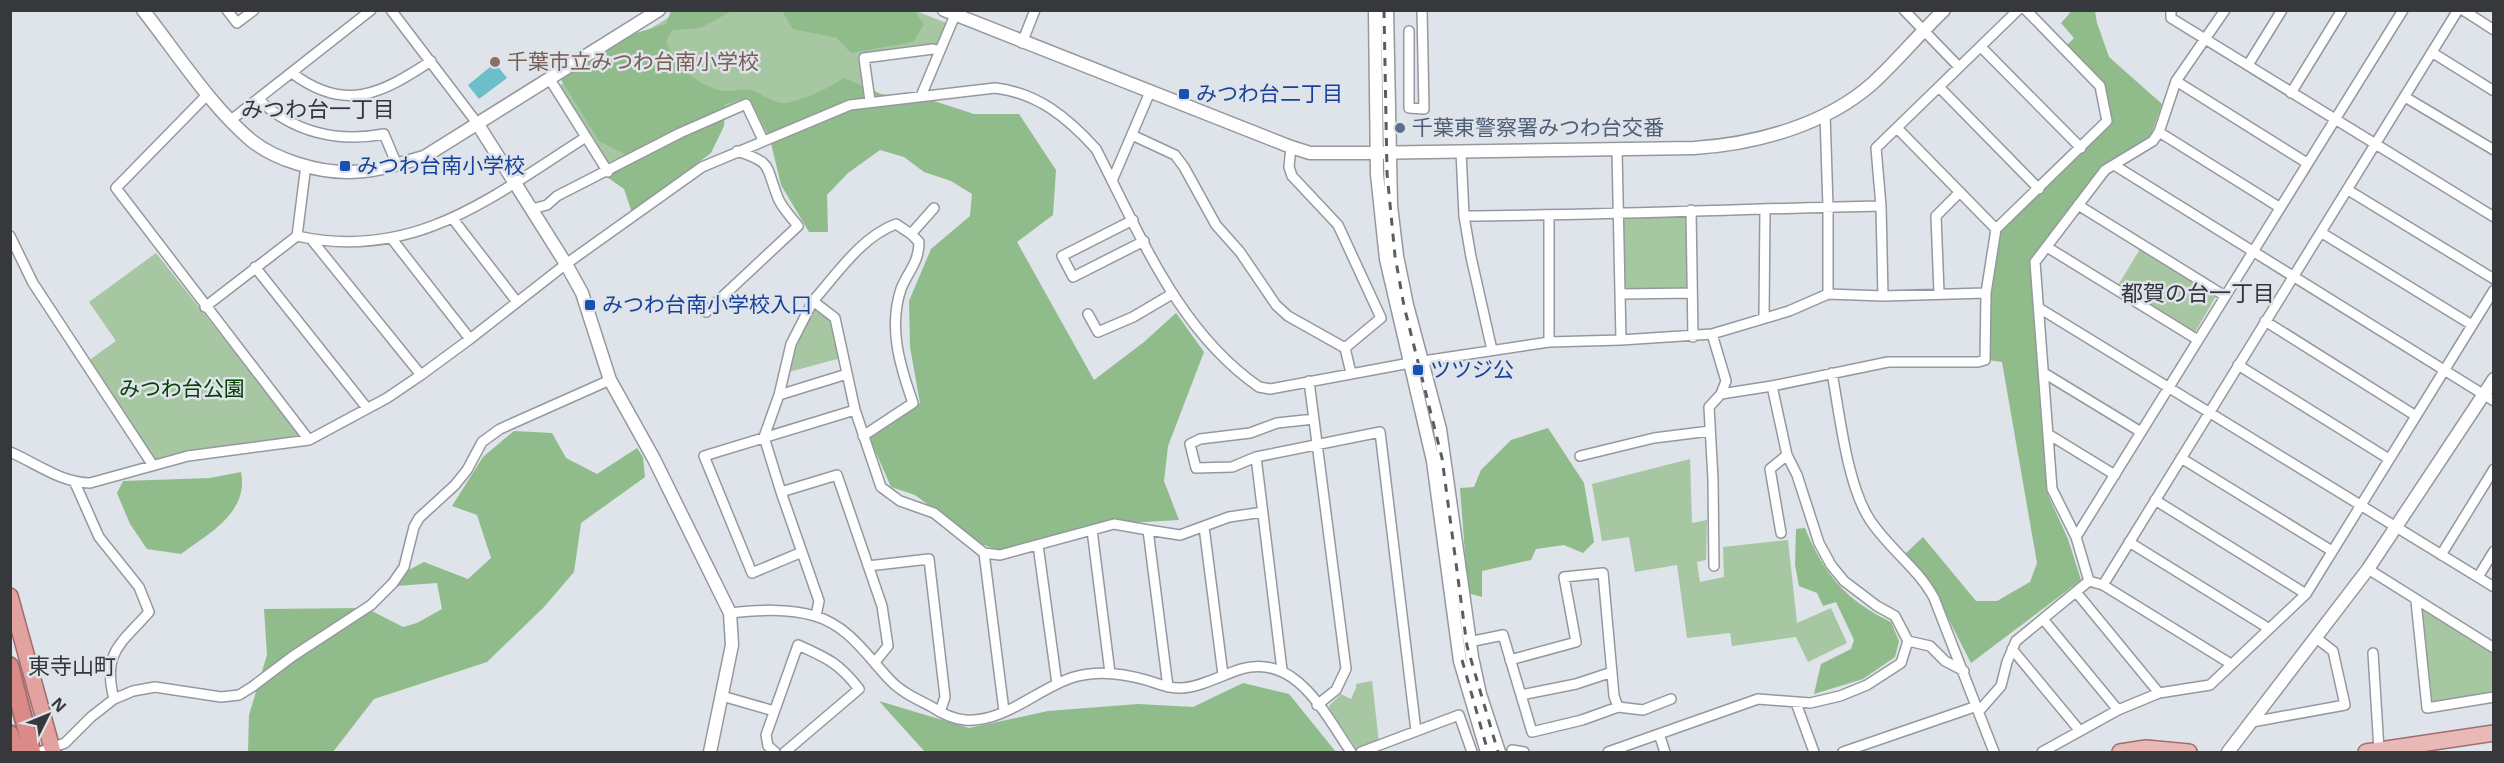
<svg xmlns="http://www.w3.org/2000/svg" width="2504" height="763" viewBox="0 0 2504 763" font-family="'Open Sans','Noto Sans JP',sans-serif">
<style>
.green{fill:#a7c6a2}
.forest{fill:#90bb8a}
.water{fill:#6bbeca}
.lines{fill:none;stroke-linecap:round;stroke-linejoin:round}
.minor-casing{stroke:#95999f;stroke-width:12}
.tertiary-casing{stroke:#95999f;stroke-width:15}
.primary-casing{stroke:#a16e6d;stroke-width:18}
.trunk-casing{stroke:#a16e6d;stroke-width:18}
.motorway-casing{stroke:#a16e6d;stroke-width:20}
.minor{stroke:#fff;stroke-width:9}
.tertiary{stroke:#fff;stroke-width:12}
.primary{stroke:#e9b9b8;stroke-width:15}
.trunk{stroke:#e2a2a0;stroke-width:15}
.motorway{stroke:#da8b88;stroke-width:16}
.rail{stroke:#5a5c60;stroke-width:3;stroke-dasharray:8 8;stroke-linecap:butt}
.education-dot{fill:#8d6e63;stroke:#dfe3ea;stroke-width:2}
.transit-dot{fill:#1a4fb4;stroke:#dfe3ea;stroke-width:2}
.service-dot{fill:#5c6f8a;stroke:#dfe3ea;stroke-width:2}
.labels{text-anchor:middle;stroke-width:5;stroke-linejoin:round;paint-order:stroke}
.education-label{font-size:21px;fill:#785e54;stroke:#dfe3ea;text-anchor:start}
.transit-label{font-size:21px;fill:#164399;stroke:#dfe3ea;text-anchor:start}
.service-label{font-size:21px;fill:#4e5e75;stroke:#dfe3ea;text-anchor:start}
.park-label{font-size:21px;fill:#014200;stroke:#dfe3ea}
.neighbourhood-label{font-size:22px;fill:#33363c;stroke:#dfe3ea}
</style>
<rect width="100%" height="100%" fill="#dfe3ea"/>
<path class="green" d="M679,11H916L949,24L939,47L860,56L866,98L764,137L749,102L608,169L557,87Z
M1681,213L1687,219L1688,287L1684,291H1627L1623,288L1621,219L1624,215Z
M2140,249L2216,296L2194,334L2117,287Z
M156,253L302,437L152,460L88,361L116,341L89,302Z
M816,308L832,321L841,358L789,372L793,343L811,309Z
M1690,459L1692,523L1707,520L1706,560L1697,562L1700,582L1724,577L1723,547L1788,540L1797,623L1831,608L1847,643L1808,662L1796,637L1732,646L1730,633L1687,638L1677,565L1635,572L1629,537L1602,541L1592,484Z
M2426,610L2493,652V694L2435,703L2429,698L2419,613Z
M1372,681L1379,742L1358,749L1355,747L1330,710L1329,706L1341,694L1351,699L1356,688V684Z"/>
<path class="forest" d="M671,11H732L700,28L672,30L666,42C677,65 696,86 723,91C732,92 742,88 751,90C762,93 772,104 785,103C800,102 833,86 844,78L881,94L934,101L974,114H1019L1056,170L1053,215L1017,242L1094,380L1144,342L1176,313L1204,352L1168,446L1164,481L1179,520L1110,524L998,550L981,544L915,495L891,487L869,437L920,403L910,347L909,301L931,249L970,216L972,194L951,181L924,172L904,157L880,150L848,173L827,195L828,232H809L781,185L769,135L749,97L725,104L724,126L711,153L632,213L624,189L607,177L625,154L599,141L560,78L636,33L666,24Z
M782,11H914L924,24L913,42L851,53L837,38L793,29Z
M2068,11H2095L2097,23L2109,57L2162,104L2150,138L2102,167L2030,260L2048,495L2068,539L2081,580L1971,663L1928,579L1905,554L1923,537L1976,601H1997L2030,582L2037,563L2002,362L1988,360L1989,293L2000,232L2112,122L2105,84L2067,45L2074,38L2061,23L2070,13Z
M1548,428L1584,483L1594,542L1583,553L1564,545L1536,549L1531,560L1482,571V597L1468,593L1460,488L1474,487L1481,470L1511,440Z
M514,431L552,433L566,458L597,474L637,448L643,457L645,477L581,523L574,572L544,607L487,662L374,699L333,752H248L249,715L267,655L264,609L366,608L403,627L417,623L442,609L437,583L396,586L407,571L424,562L468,579L491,558L477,515L452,506L483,457Z
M241,472C249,513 209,533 181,554L147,549L130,524L117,493L123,481L210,478Z
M1805,528C1824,574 1845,600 1891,622L1899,641L1895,657L1863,679L1814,694L1821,664L1851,649L1854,640L1836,602L1823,606L1817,593L1799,586L1795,565L1796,529Z
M1243,683L1289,694L1336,752H925L879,701L969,728L1048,711L1138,704L1193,707Z"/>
<path class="water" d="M495,63L507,78L479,99L468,85Z"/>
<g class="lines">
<defs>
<path id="minor" d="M227,10L237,23L254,10
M391,10L477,123
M1904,10L1959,67
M2171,10V18L2494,217
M2225,10L2176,81L2159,132L2153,141L2105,170L2035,262L2052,489L2076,537L2089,581L2103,585L2231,664
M2463,10L2494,30
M1409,31V108L1424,109L1422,10
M1022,43L1035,10
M1981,47L2081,148
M2433,53L2494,91
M2248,65L2282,10
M292,73C345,113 381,94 431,61
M549,78L608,172
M2176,81L2307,163
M1939,87L2039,189
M2291,93L2342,10
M208,94L116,188L309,440
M921,96L955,15
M2405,97L2494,150
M258,99C293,132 337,143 384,134L397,165
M870,101L864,58L933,49L940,51
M1825,114L1828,207V294
M231,120L371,10
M1897,128L1996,229
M2159,132L2279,207
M1132,135L1175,155L1184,167L1216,225L1240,252L1276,305L1288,316L1345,348L1351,373
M1291,147L1289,167L1292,176L1338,225L1381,318L1345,348
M1617,150L1621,340
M1461,151L1464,216L1471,257L1492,350
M2114,165L2494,401
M1112,181L1150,92
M2348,190L2494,279
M2078,205L2225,296
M532,209L547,205L557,196L680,133L746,104L763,140
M1691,210L1693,337
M1464,216C1603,215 1742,209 1881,206
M453,219L517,302
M1133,220L1062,256L1073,277L1144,241
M2322,233L2472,325
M911,234L934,208
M10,236L33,283L152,464
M297,236C415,262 493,196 586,137
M311,239L421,375
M392,239L470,339
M2047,247L2198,340
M255,267L367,408
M1939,293L1936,216L1960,192
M1621,294L1692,293
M1883,296L1881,206L1876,148L2018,10
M205,307L297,236L306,165
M2039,308L2494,587
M706,312L798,226C792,218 782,208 778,198C765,166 774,163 737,151
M1088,314L1098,332L1133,317L1172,294
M1764,318L1765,209
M2265,321L2416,416
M1712,334L1789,311L1828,294L1883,296L1986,293
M1549,342V215
M2238,365L2389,459
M1832,373C1840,416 1847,485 1870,520C1889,549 1918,568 1934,598L1994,752
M2044,373L2141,432
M1309,381L1346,669L1336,690L1317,705
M1772,386L1787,455L1797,475L1819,543L1831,565L1844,581L1877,606L1895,616L1908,641
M779,395L791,344L813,301
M1314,419L1277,423L1250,433L1200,439L1190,444L1196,468L1232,467L1256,457L1380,432L1416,731
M2048,434L2115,475
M863,436L913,403C900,366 888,328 901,289C908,271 919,263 919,242L911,234L896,224C861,237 837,274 813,301L835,318L855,410L881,487L900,501L934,513L984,553L1000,555L1114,524L1148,530
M10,452C36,463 61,483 90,483L188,456L309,440L387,398L421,375L470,339L566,264L702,167L850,105L995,88C1038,93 1068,118 1096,149C1140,234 1178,331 1259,387L1270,389L1410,363L1549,342L1621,340L1712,334L1726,381L1721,394L1772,386L1888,362H1978L1985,360L1986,293L1996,229L2107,121L2100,86L2026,10
M1580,456L1654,438L1710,431
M1256,457L1282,670
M2181,458L2332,551
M75,483L99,537L139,587L149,612C120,645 102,652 114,699
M781,492L837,475L882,606L888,646L875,662
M2155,500L2306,594
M1204,527L1223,675
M1092,530L1110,673
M1781,533L1770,469L1787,455
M2076,537L2403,10
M2129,542L2268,628
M1038,545L1057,684
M802,552L752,573L704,456L855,410
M984,553L1004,711
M2441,555L2494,469
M868,566L929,559L945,697L940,712
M1714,566L1713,479L1709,407L1721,394
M2368,569L2494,648
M2478,577L2494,551
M2103,585L2458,10
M2076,592L2159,693
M2416,601L2427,708L2494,697
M730,613C759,610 787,608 815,616C849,626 867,656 890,680C901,692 917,699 932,707C941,713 954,719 965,720C1005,723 1038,688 1074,677C1098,670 1122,673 1146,680C1157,683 1169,689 1181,688C1201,687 1222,675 1241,669C1297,653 1325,715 1351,752
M816,616L819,601L781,492L764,437L779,395L847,374
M2043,619L2118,710
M1469,642L1503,635L1532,732L1582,720L1618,707L1643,710L1671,699
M2012,649L2080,731
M2373,653L2379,750
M1510,660L1576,642L1564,577L1603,573L1614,696L1618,707
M1168,687L1148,530L1180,535L1229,517L1263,512
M1521,695L1576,684L1612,672
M722,696L774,711
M1796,703L1814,752
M1979,711L2001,686L2007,662L2016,641L2089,581
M2252,722L2345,705L2333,651L2315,637
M1659,734L1665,752
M40,752L65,743L91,717L114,699L133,691L155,687L221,697L239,695L252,687L293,656L371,605L393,583L404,567L414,527L419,518L455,485L467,470L482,442L500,429L610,380
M775,752L768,746L766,735L798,645C827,658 839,663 859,689L785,752
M1361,752L1459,715L1472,752
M1513,752L1512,750L1524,752
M1608,752L1758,699L1810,703L1840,696L1867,685L1901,663L1908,641L1930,646L1945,661L1964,671
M1843,752L1977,706
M2042,752L2118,710L2159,693L2210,685L2306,594L2494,290"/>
<path id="tertiary" d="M143,10C176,52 212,108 252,141C276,160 317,172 347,172C373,172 399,164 424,157L659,10
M944,10L1291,147L1310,153H1362L1694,148C1756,144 1826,125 1873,83C1898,60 1919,34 1944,10
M1375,10L1377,174L1386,259L1433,461L1460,661L1487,752
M1387,10L1391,206L1397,256L1407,305L1440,429L1472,657L1480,694L1499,752
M477,123L566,264L582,293L610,380L654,459L730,613L732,645L710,752
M2228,752L2368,569L2494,379"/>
<path id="primary" d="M2120,752L2146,748L2189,752
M2366,752L2494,733"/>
<path id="trunk" d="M10,596L53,752"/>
<path id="motorway" d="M10,666L32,752
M10,734L16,752"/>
</defs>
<use href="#minor" class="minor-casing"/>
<use href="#tertiary" class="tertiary-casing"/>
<use href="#primary" class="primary-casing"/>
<use href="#trunk" class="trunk-casing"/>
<use href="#motorway" class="motorway-casing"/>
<use href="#minor" class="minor"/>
<use href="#tertiary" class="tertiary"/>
<use href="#primary" class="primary"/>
<use href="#trunk" class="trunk"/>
<use href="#motorway" class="motorway"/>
<path class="rail" d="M1384,10L1387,173L1395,256L1404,306L1442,458L1467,646L1498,752
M1462,660L1488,752"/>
</g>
<circle class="education-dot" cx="495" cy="62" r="6"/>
<g class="transit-dot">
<rect x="1178" y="88" width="12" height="12" rx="3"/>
<rect x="339" y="160" width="12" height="12" rx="3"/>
<rect x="584" y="299" width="12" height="12" rx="3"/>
<rect x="1412" y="364" width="12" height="12" rx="3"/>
</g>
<circle class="service-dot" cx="1400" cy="128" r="6"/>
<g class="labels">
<g class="education-label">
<text x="507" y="69">千葉市立みつわ台南小学校</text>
</g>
<g class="transit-label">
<text x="1196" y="101">みつわ台二丁目</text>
<text x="357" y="173">みつわ台南小学校</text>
<text x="602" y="312">みつわ台南小学校入口</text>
<text x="1430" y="377">ツツジ公</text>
</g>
<g class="service-label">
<text x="1412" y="135">千葉東警察署みつわ台交番</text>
</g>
<g class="park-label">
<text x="182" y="396">みつわ台公園</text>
</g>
<g class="neighbourhood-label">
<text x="318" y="117">みつわ台一丁目</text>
<text x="2198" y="301">都賀の台一丁目</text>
<text x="72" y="674">東寺山町</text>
</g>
</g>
<rect width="2504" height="763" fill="none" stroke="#37383b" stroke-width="24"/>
<g transform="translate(48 715) rotate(47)" stroke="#dfe3ea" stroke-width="4.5" paint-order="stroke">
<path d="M0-4.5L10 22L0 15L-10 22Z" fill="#37383b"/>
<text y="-9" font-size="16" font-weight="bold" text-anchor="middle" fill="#37383b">N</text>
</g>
</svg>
